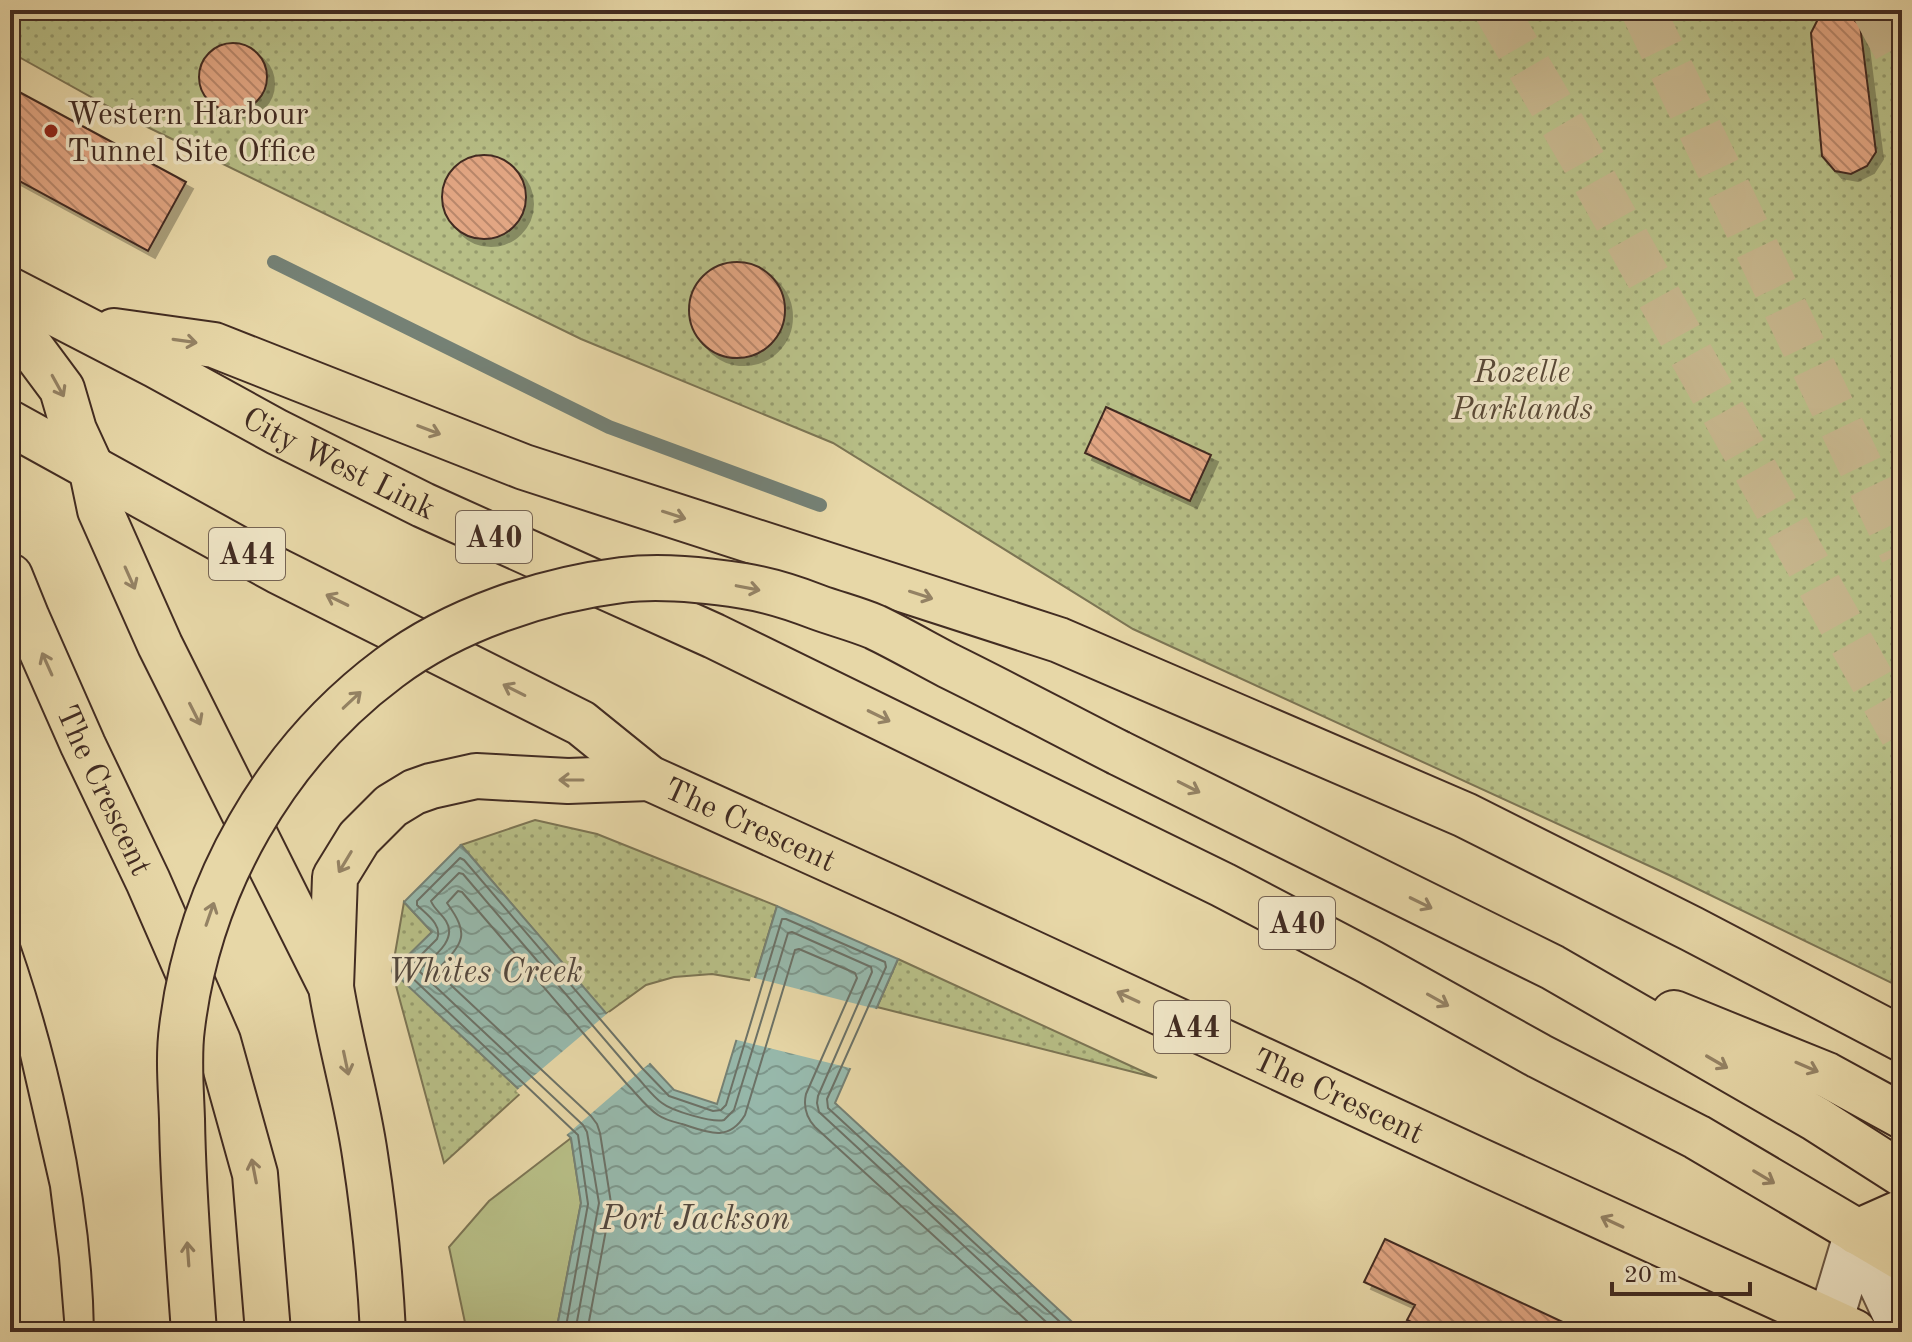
<svg xmlns="http://www.w3.org/2000/svg" width="1912" height="1342" viewBox="0 0 1912 1342" font-family="'Old Standard TT',serif">
<style>
.grass{fill:#b7be86;stroke:#7c7554;stroke-width:2}
.park{fill:url(#park-dots);stroke:#7c7554;stroke-width:2}
.water{fill:url(#water-waves);stroke:#758175;stroke-width:2}
.pier{fill:#e7d7a7}
.lines{fill:none;stroke-linecap:round;stroke-linejoin:round}
.shore{stroke:#6c7267;stroke-width:2}
.stream{stroke:#758175;stroke-width:14}
.building{fill:url(#building-back-hatch);stroke:#422c22;stroke-width:2;filter:url(#shadow)}
.highway-tunnel{stroke:#c6b58c;stroke-width:44;stroke-dasharray:44 22;stroke-linecap:butt}
.minor-casing{stroke:#6b5743;stroke-width:48}
.major-casing{stroke:#422c22;stroke-width:48}
.highway-casing{stroke:#422c22;stroke-width:48}
.minor{stroke:#efe5c6;stroke-width:44}
.major{stroke:#e7d7a7;stroke-width:44}
.highway{stroke:#e7d7a7;stroke-width:44}
.tram{stroke:#422c22;stroke-width:2}
.highway-bridge-casing{stroke:#422c22;stroke-width:48;stroke-linecap:butt}
.highway-bridge{stroke:#e7d7a7;stroke-width:44}
.oneway{stroke:#948264}
.poi-dot{fill:#8f2418;stroke:#efe5c6;stroke-width:3}
.labels{text-anchor:middle;stroke-width:7;stroke-linejoin:round;paint-order:stroke}
.shield{fill:#efe5c6;stroke:#766453;stroke-width:2}
.shield-label{font-size:30px;font-weight:bold;fill:#422c22}
.poi-label{font-size:32px;fill:#422c22;stroke:#efe5c6;text-anchor:start}
.park-label{font-size:32px;font-style:italic;fill:#594936;stroke:#efe5c6}
.street-label{font-size:32px;fill:#422c22;stroke:#efe5c6}
.water-label{font-size:34px;font-style:italic;fill:#53483e;stroke:#efe5c6}
</style>
<defs>
<pattern id="park-dots" width="8" height="8" patternUnits="userSpaceOnUse" patternTransform="scale(2)"><rect width="8" height="8" fill="#b7be86"/><path d="M2 2h.1M6 6h.1" fill="none" stroke="#969b6d" stroke-width="1.8" stroke-linecap="round"/></pattern>
<pattern id="water-waves" width="16" height="10" patternUnits="userSpaceOnUse" patternTransform="scale(2)"><rect width="16" height="10" fill="#97b9ac"/><path d="M0 5q4-4 8 0t8 0" fill="none" stroke="#7d978c"/></pattern>
<pattern id="building-back-hatch" width="6" height="6" patternUnits="userSpaceOnUse" patternTransform="scale(2)"><rect width="6" height="6" fill="#e2a683"/><path d="M-1 5l2 2M0 0l6 6M5-1l2 2" fill="none" stroke="#b9876b"/></pattern>
<filter id="shadow"><feDropShadow dx="7" dy="7" stdDeviation="0" flood-color="#0004"/></filter>
</defs>
<rect width="100%" height="100%" fill="#e7d7a7"/>
<filter id="stains"><feTurbulence type="fractalNoise" baseFrequency=".0025" numOctaves="4"/><feColorMatrix values="0 0 0 0 .2 0 0 0 0 .09 0 0 0 0 .02 0 0 0 .5 -.17"/></filter>
<radialGradient id="worn" r=".72"><stop offset=".6" stop-color="#630" stop-opacity="0"/><stop offset="1" stop-color="#630" stop-opacity=".3"/></radialGradient>
<path class="grass" d="M571,1138L581,1203L556,1332H467L449,1247L489,1201Z"/>
<path class="park" d="M10,10H1902V988L1669,875L1133,629L833,443L581,339L129,118L10,52Z
M535,820L597,834L777,906L754,981L712,974L674,977L646,985L606,1014L461,845Z
M404,902L432,932L393,971L522,1092L444,1163L392,971Z
M898,959L1157,1078L877,1007Z"/>
<path class="water" d="M461,845L649,1063L674,1090L717,1104L777,906L898,959L835,1103L1083,1332H556L581,1203L571,1138L392,971L432,932L404,902Z"/>
<path class="pier" d="M751,977L880,1010L854,1069L733,1039Z
M609,1012L652,1061L564,1137L516,1091Z"/>
<g class="lines">
<path class="shore" d="M565,1332L588,1204L578,1135L406,972L407,969L437,939C443,925 426,914 417,905V901L460,858L464,860L642,1068L669,1096L713,1111L721,1110L726,1105L782,919H786L885,962L886,967L827,1099L828,1108L1071,1332
M575,1332L599,1203L587,1132L583,1125L420,972L421,968C433,957 458,940 446,921C441,913 434,909 431,901L459,873L463,874L635,1075C644,1084 652,1096 662,1103C672,1111 713,1123 724,1120L734,1110L788,933L792,932L871,967L872,972L818,1096L817,1103L819,1112L1057,1332
M587,1332L611,1203L600,1133L597,1124L591,1116L438,973V969C464,942 470,935 447,903L458,891L462,892L626,1083C636,1093 646,1107 658,1115C665,1120 674,1122 682,1124C707,1132 728,1143 745,1115L795,950L799,949L855,973L857,978L806,1094C803,1107 806,1117 815,1127L1039,1332"/>
<path class="stream" d="M274,262L609,427L820,505"/>
</g>
<path class="building" d="M1834,12L1848,15L1860,25L1876,152L1867,166L1851,174L1835,171L1822,156L1811,33L1818,19Z
M199 77a34 34 0 1 1 68 0a34 34 0 1 1-68 0Z
M10,87L186,182L148,251L10,176Z
M442 197a42 42 0 1 1 84 0a42 42 0 1 1-84 0Z
M689 310a48 48 0 1 1 96 0a48 48 0 1 1-96 0Z
M1106,407L1211,455L1190,501L1085,453Z
M1385,1239L1584,1332H1432L1407,1320L1415,1305L1364,1282Z"/>
<g class="lines">
<path class="highway-tunnel" d="M1496,10L1579,153L1902,734
M1643,10L1902,553
M1874,10L1902,61"/>
<defs>
<path id="minor" d="M1857,1232L1902,1329
M1833,1332L1830,1322L1857,1232"/>
<g id="major">
<path d="M91,467L100,510L160,645L331,987C340,1043 357,1099 365,1155C374,1213 380,1273 383,1332"/>
<path id="s1" d="M10,576L27,618L83,745L148,881L218,1041L255,1174L268,1332"/>
</g>
<g id="highway">
<path id="s2" d="M10,290L157,366L277,432L423,505L714,636L1223,885L1370,962L1539,1056L1697,1137L1902,1258"/>
<path d="M10,319L62,389L74,430L91,467"/>
<path d="M114,331L214,345L524,467L1059,640L1465,815L1692,929L1902,1039"/>
<path id="s3" d="M10,423L278,571L581,723L649,778L907,895L1478,1160L1854,1332"/>
<path d="M1119,753L1552,967L1816,1119L1902,1174"/>
<path d="M331,987L335,877L359,838L391,806L414,792L431,786L476,776L568,781L649,778"/>
<path d="M1674,1013L1827,1075L1902,1116"/>
<path d="M1857,1232L1902,1212"/>
</g>
</defs>
<use href="#minor" class="minor-casing"/>
<use href="#major" class="major-casing"/>
<use href="#highway" class="highway-casing"/>
<use href="#minor" class="minor"/>
<use href="#major" class="major"/>
<use href="#highway" class="highway"/>
<path class="tram" d="M10,916C57,1045 92,1195 94,1332
M10,1012L50,1187L59,1258L65,1332"/>
<defs>
<path id="highway-bridge" d="M194,1332C189,1261 183,1190 182,1119C181,1089 178,1057 182,1028C199,886 275,753 389,668C454,619 543,590 622,580C662,575 705,580 744,586C769,590 794,598 817,607C836,614 856,619 875,627C900,639 924,653 949,666C1006,694 1062,724 1119,753"/>
</defs>
<use href="#highway-bridge" class="highway-bridge-casing"/>
<use href="#highway-bridge" class="highway-bridge"/>
</g>
<defs><path id="oneway-shaft" d="M-6 0H5M1.5-3L5.5 0L1.5 3" fill="none" stroke-width="1.6" stroke-linecap="round" stroke-linejoin="round" transform="scale(2)"/></defs>
<g class="oneway">
<use href="#oneway-shaft" transform="translate(185 341) rotate(8)"/>
<use href="#oneway-shaft" transform="translate(58 386) rotate(61)"/>
<use href="#oneway-shaft" transform="translate(429 430) rotate(21)"/>
<use href="#oneway-shaft" transform="translate(674 515) rotate(18)"/>
<use href="#oneway-shaft" transform="translate(130 578) rotate(66)"/>
<use href="#oneway-shaft" transform="translate(748 588) rotate(11)"/>
<use href="#oneway-shaft" transform="translate(921 595) rotate(18)"/>
<use href="#oneway-shaft" transform="translate(337 600) rotate(-154)"/>
<use href="#oneway-shaft" transform="translate(47 664) rotate(-114)"/>
<use href="#oneway-shaft" transform="translate(514 690) rotate(-153)"/>
<use href="#oneway-shaft" transform="translate(352 700) rotate(-43)"/>
<use href="#oneway-shaft" transform="translate(195 714) rotate(63)"/>
<use href="#oneway-shaft" transform="translate(879 716) rotate(26)"/>
<use href="#oneway-shaft" transform="translate(571 780) rotate(180)"/>
<use href="#oneway-shaft" transform="translate(1189 787) rotate(27)"/>
<use href="#oneway-shaft" transform="translate(345 862) rotate(121)"/>
<use href="#oneway-shaft" transform="translate(1421 903) rotate(26)"/>
<use href="#oneway-shaft" transform="translate(210 914) rotate(-71)"/>
<use href="#oneway-shaft" transform="translate(1128 997) rotate(-155)"/>
<use href="#oneway-shaft" transform="translate(1438 1000) rotate(29)"/>
<use href="#oneway-shaft" transform="translate(1717 1062) rotate(30)"/>
<use href="#oneway-shaft" transform="translate(346 1063) rotate(78)"/>
<use href="#oneway-shaft" transform="translate(1807 1067) rotate(23)"/>
<use href="#oneway-shaft" transform="translate(254 1171) rotate(-101)"/>
<use href="#oneway-shaft" transform="translate(1764 1177) rotate(31)"/>
<use href="#oneway-shaft" transform="translate(1612 1222) rotate(-155)"/>
<use href="#oneway-shaft" transform="translate(188 1254) rotate(-94)"/>
</g>
<circle class="poi-dot" cx="51" cy="131" r="8"/>
<g class="labels">
<g class="shield">
<rect x="456" y="511" width="76" height="52" rx="6"/>
<rect x="209" y="528" width="76" height="52" rx="6"/>
<rect x="1259" y="897" width="76" height="52" rx="6"/>
<rect x="1154" y="1001" width="76" height="52" rx="6"/>
</g>
<g class="shield-label">
<text x="494" y="547">A40</text>
<text x="247" y="564">A44</text>
<text x="1297" y="933">A40</text>
<text x="1192" y="1037">A44</text>
</g>
<g class="poi-label">
<text x="67" y="124">Western Harbour<tspan x="67" dy="37">Tunnel Site Office</tspan></text>
</g>
<g class="park-label">
<text x="1522" y="382">Rozelle<tspan x="1522" dy="37">Parklands</tspan></text>
</g>
<g class="street-label">
<text dy="11" stroke="none"><textPath href="#s2" startOffset="372">City West Link</textPath></text>
<text dy="11" stroke="none"><textPath href="#s1" startOffset="234">The Crescent</textPath></text>
<text dy="11" stroke="none"><textPath href="#s3" startOffset="844">The Crescent</textPath></text>
<text dy="11" stroke="none"><textPath href="#s3" startOffset="1492">The Crescent</textPath></text>
</g>
<g class="water-label">
<text x="485" y="982">Whites Creek</text>
<text x="695" y="1229">Port Jackson</text>
</g>
</g>
<rect width="1912" height="1342" fill="none" stroke="#e7d7a7" stroke-width="40"/>
<rect x="12" y="12" width="1888" height="1318" fill="none" stroke="#422c22" stroke-width="4"/>
<rect x="20" y="20" width="1872" height="1302" fill="none" stroke="#422c22" stroke-width="2"/>
<path d="M1612 1282v12h138v-12" fill="none" stroke="#422c22" stroke-width="4"/>
<text x="1624" y="1282" font-size="24" fill="#422c22" stroke="#efe5c6" stroke-width="6" paint-order="stroke">20 m</text>
<rect width="100%" height="100%" filter="url(#stains)"/>
<rect width="100%" height="100%" fill="url(#worn)"/>
</svg>
